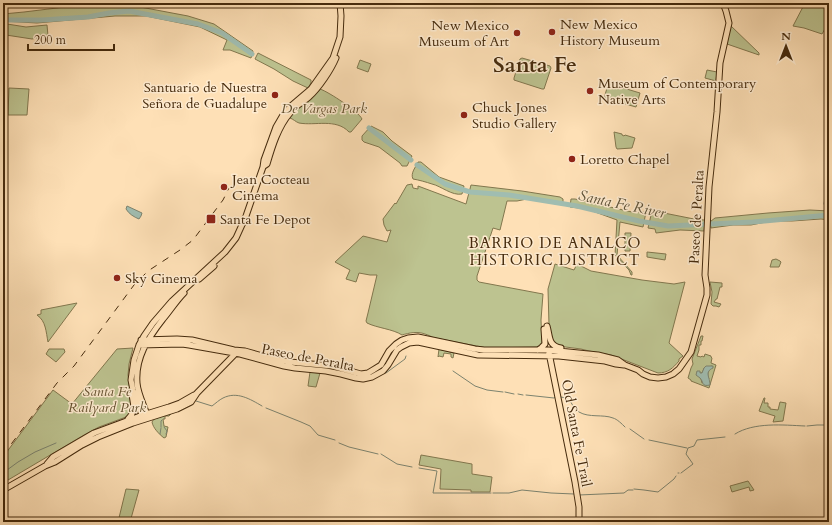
<svg xmlns="http://www.w3.org/2000/svg" width="832" height="525" viewBox="0 0 832 525" font-family="Cardo,serif">
<style>
.green{fill:#bdc390;stroke:#82774e;fill-rule:evenodd}
.water{fill:#a0bdb1;stroke:#7c836f}
.lines{fill:none;stroke-linecap:round;stroke-linejoin:round}
.stream{stroke:#7c836f;stroke-width:1}
.river{stroke:#a0bdb1;stroke-width:5}
.major-casing{stroke:#462b0d;stroke-width:7}
.major{stroke:#fee0b6;stroke-width:5}
.rail{stroke:#462b0d;stroke-width:1;stroke-dasharray:7 7;stroke-linecap:butt}
.poi-dot{fill:#8f2418;stroke:#feebd0;stroke-width:1.5}
.labels{text-anchor:middle;stroke-width:3;stroke-linejoin:round;paint-order:stroke}
.poi-label{font-size:14px;fill:#462b0d;stroke:#feebd0;text-anchor:start}
.park-label{font-size:14px;font-style:italic;fill:#64512e;stroke:#feebd0}
.street-label{font-size:14px;fill:#462b0d;stroke:#feebd0}
.water-label{font-size:15px;font-style:italic;fill:#5c5036;stroke:#feebd0}
.neighbourhood-label{font-size:15px;letter-spacing:1px;fill:#462b0d;stroke:#feebd0}
.town-label{font-size:22px;font-weight:bold;fill:#462b0d;stroke:#feebd0}
</style>
<rect width="100%" height="100%" fill="#fee0b6"/>
<filter id="stains"><feTurbulence type="fractalNoise" baseFrequency=".005" numOctaves="4"/><feColorMatrix values="0 0 0 0 .2 0 0 0 0 .09 0 0 0 0 .02 0 0 0 .5 -.17"/></filter>
<radialGradient id="worn" r=".72"><stop offset=".6" stop-color="#630" stop-opacity="0"/><stop offset="1" stop-color="#630" stop-opacity=".3"/></radialGradient>
<path class="green" d="M98,3H119L188,16L214,24L253,51L251,58L230,50H223L227,40L200,27L146,16H115L37,23L3,21V14L24,12Z
M805,3H829V22L822,34L804,28L793,26Z
M7,24L26,27L47,25L48,36L32,39L6,35Z
M731,26L759,53V55L727,44V42Z
M258,53L311,80V83L308,88L293,81L274,69L255,59Z
M522,58L550,66L551,68L544,89H542L514,80V78L520,59Z
M360,60L371,64L368,72L357,68Z
M707,70L717,72L716,81L705,78Z
M610,84L640,93L636,107L604,98L608,85Z
M9,88L29,89L27,115H8Z
M320,89C329,92 359,112 362,119L351,132H349C336,118 315,126 299,123C296,122 293,119 290,118V116L291,113C301,106 313,99 320,89Z
M371,126L383,132L392,141L412,156L407,166H402L400,163L379,147L364,142L362,140V136Z
M614,132L622,134V135L624,136L625,135L635,138L632,148L617,149L616,147Z
M418,162H421L439,177L464,186L462,194C452,196 441,186 432,184C426,182 419,180 413,179C410,173 416,167 418,162Z
M412,184L413,188L418,189V186L466,204L471,185L522,191L560,197L563,199V205L527,199L517,201H507L500,230L493,228L477,276V280L479,282L543,294L541,320L542,342L539,347L487,348L435,338C431,337 429,335 425,334C417,331 409,333 402,335C393,329 377,328 367,323L366,321L368,313L377,275H370L359,273L356,282L346,279L350,270L335,262L363,236L387,242L391,230L387,231L384,225L383,219L395,203L396,204L407,185Z
M571,199H575L632,212H646L643,227L620,222L617,255L632,272V275H631L629,270L615,255L617,220L587,209L570,207Z
M810,210L829,211V220L821,219L792,221H771L751,225H733L711,228V221L715,218L768,213Z
M652,211H654L694,219L704,220L705,221L704,231L680,230L656,233L655,229L648,228Z
M625,233H631L630,251H625Z
M647,252L666,254L665,260L647,257Z
M776,259L780,261L781,262L779,267H770L772,260Z
M555,264L574,270L577,264L591,271L642,280L674,284L685,282L669,343L683,356L679,359V361C673,368 668,373 658,373L611,355L589,351L581,349L558,346L551,339L549,325L548,289Z
M710,282L722,283V287H720L717,299H716L714,302L721,304L719,307L716,306H713L711,304L712,292Z
M77,303L48,342C46,332 46,321 37,315L41,314V310Z
M701,336H703L702,341H701V345H699V350L697,356L701,357L702,356L704,357L705,354L711,356V357L712,358L711,363L716,365L709,388L691,381V380L688,378L691,368L693,364L692,359ZM712,366C709,371 706,373 709,379L702,383L701,379L700,378V373H702L703,371L704,368Z
M133,348L129,364L128,375L132,407L131,412L126,417L99,427L84,435L3,483V457L53,390L72,404L117,349Z
M49,349H64L65,352L56,362L46,354Z
M439,349L454,353L453,358L451,357V354L444,353L443,357L439,356L438,357Z
M310,372L320,373L316,387L308,386Z
M764,398H765L764,403H768V407H770V409L778,410L780,402L786,403L783,421L773,422L775,416L759,411Z
M172,413L169,416H165V419H163L164,426L168,427L166,437L164,438C159,434 153,428 152,422L154,419Z
M421,455L472,464V474L492,477L490,492H471V490L440,489L441,469L419,465Z
M748,481L754,490L750,491L749,487L732,492L730,486Z
M126,489L139,490L130,522H118Z"/>
<path class="water" d="M127,206L142,213L141,216L139,219C134,217 129,214 126,209Z
M706,366H713V368C704,372 710,377 710,385C701,387 704,382 700,378C699,377 697,376 696,375L697,371H700V373H702L704,368Z"/>
<g class="lines">
<path class="stream" d="M824,204L829,175
M453,371L475,386L487,390L503,392
M386,373L405,359L406,356
M505,392L514,394
M518,394L523,395
M526,395L554,398L556,397
M561,397C573,398 570,406 579,412C589,418 603,414 613,418C617,419 622,424 625,427
M196,401L212,406C216,403 219,400 223,398C237,391 250,399 262,406
M266,408L301,422L310,426L318,435L335,440
M807,426L817,425H829
M161,427V421L162,420
M164,427L167,431L166,434
M630,429L644,439
M160,434L161,428
M735,434C754,422 783,425 805,426
M649,440L687,448
M339,443L349,447L378,454
M381,454L397,464L412,467
M419,468L437,471L433,493H491
M3,473L18,462L35,452L56,443
M678,473H679
M681,473L693,464L686,454L688,448L694,446L697,440L725,437
M634,489L644,490L658,492L674,479L676,476
M493,493H509L522,490L551,493L574,494
M579,495L624,493L628,490H633"/>
<path class="river" d="M3,20H42L88,17L109,13L129,11L198,24L222,33L252,54
M369,128L411,160
M417,165L445,184L470,192L509,195L577,206L639,221L668,226L753,222L829,215"/>
<defs>
<path id="major" d="M264,166L267,164C272,147 278,127 290,113C295,106 303,102 309,97C319,88 331,70 336,58
M199,279L214,266
M547,326C550,336 548,346 561,348
M141,340L177,339L192,340L234,350L245,351L266,357L290,362L332,366L361,374L368,373L373,370L381,365L389,351L396,344L402,340L408,338L418,337L475,349L484,350H549L598,355L618,360L625,365L638,370L643,374L650,377L658,378L666,377L673,374L679,369L691,352L707,295V288L705,275L709,187L717,112L720,63L729,23L726,11L723,3
M139,345L182,344L189,345L240,354L284,366L295,368L326,371L341,374L356,378L363,379L372,377L383,371L388,365L397,350L401,347L409,343L418,342L478,355L559,356L605,361L616,364L624,365
M538,350L541,348L545,344L544,329
M549,353L575,482L579,507V522
M142,415L133,390L131,380L134,360L139,345L144,336L153,323L172,301L225,252L236,238L246,216L263,167L264,160L276,127L283,115L291,106L311,89L333,58L340,37L341,16L340,3
M148,418C145,407 138,395 137,383C135,358 148,338 163,319C170,311 176,301 184,293
M128,419C136,411 134,406 132,395
M47,464L53,457L94,433L140,416L169,407L180,403L194,395
M3,490L45,466L55,462L82,445L98,437L133,423L177,409L191,402L197,393L236,353"/>
</defs>
<use href="#major" class="major-casing"/>
<use href="#major" class="major"/>
<path class="rail" d="M3,455L57,383L74,366L134,285L148,271L180,250L193,240L223,200L229,188"/>
</g>
<g class="poi-dot">
<circle cx="552" cy="32" r="4"/>
<circle cx="517" cy="33" r="4"/>
<circle cx="590" cy="91" r="4"/>
<circle cx="275" cy="95" r="4"/>
<circle cx="464" cy="115" r="4"/>
<circle cx="572" cy="159" r="4"/>
<circle cx="224" cy="187" r="4"/>
<rect x="206" y="214" width="10" height="10" rx="2"/>
<circle cx="117" cy="278" r="4"/>
</g>
<g class="labels">
<g class="poi-label">
<text x="560" y="29">New Mexico<tspan x="560" dy="16">History Museum</tspan></text>
<text x="509" y="30" text-anchor="end">New Mexico<tspan x="509" dy="16">Museum of Art</tspan></text>
<text x="598" y="88">Museum of Contemporary<tspan x="598" dy="16">Native Arts</tspan></text>
<text x="267" y="92" text-anchor="end">Santuario de Nuestra<tspan x="267" dy="16">Señora de Guadalupe</tspan></text>
<text x="472" y="112">Chuck Jones<tspan x="472" dy="16">Studio Gallery</tspan></text>
<text x="580" y="164">Loretto Chapel</text>
<text x="232" y="184">Jean Cocteau<tspan x="232" dy="16">Cinema</tspan></text>
<text x="220" y="224">Santa Fe Depot</text>
<text x="125" y="283">Sky Cinema</text>
</g>
<g class="park-label">
<text x="324" y="113">De Vargas Park</text>
<text x="107" y="396">Santa Fe<tspan x="107" dy="16">Railyard Park</tspan></text>
</g>
<g class="street-label">
<text transform="translate(696 217) rotate(-87)" y="5">Paseo de Peralta</text>
<text transform="translate(308 357) rotate(11)" y="5">Paseo de Peralta</text>
<text transform="translate(577 433) rotate(79)" y="5">Old Santa Fe Trail</text>
</g>
<g class="water-label">
<text transform="translate(622 204) rotate(12)" y="5">Santa Fe River</text>
</g>
<g class="neighbourhood-label">
<text x="555" y="248">BARRIO DE ANALCO<tspan x="555" dy="17">HISTORIC DISTRICT</tspan></text>
</g>
<g class="town-label">
<text x="535" y="72">Santa Fe</text>
</g>
</g>
<rect width="832" height="525" fill="none" stroke="#fee0b6" stroke-width="16"/>
<rect x="4" y="4" width="824" height="517" fill="none" stroke="#462b0d" stroke-width="2"/>
<rect x="8" y="8" width="816" height="509" fill="none" stroke="#462b0d"/>
<g transform="translate(786 46)" stroke="#feebd0" stroke-width="3" paint-order="stroke">
<path d="M0-3L7 15L0 10L-7 15Z" fill="#462b0d"/>
<text y="-6" font-size="11" font-weight="bold" text-anchor="middle" fill="#462b0d">N</text>
</g>
<path d="M28 44v6h86v-6" fill="none" stroke="#462b0d" stroke-width="2"/>
<text x="34" y="44" font-size="12" fill="#462b0d" stroke="#feebd0" stroke-width="3" paint-order="stroke">200 m</text>
<rect width="100%" height="100%" filter="url(#stains)"/>
<rect width="100%" height="100%" fill="url(#worn)"/>
</svg>
